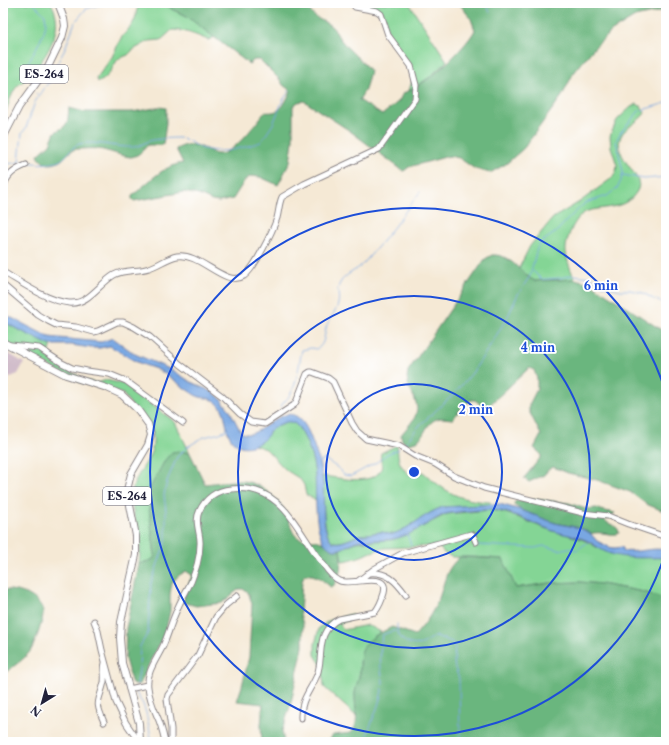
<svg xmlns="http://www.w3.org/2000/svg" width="669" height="745" viewBox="0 0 669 745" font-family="'Libre Caslon Text',serif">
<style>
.industrial{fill:#d1bdcb}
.green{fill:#84d595;stroke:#537c68}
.forest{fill:#6bb67e;stroke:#466c5c}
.water{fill:#79a7e2;stroke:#4e648e}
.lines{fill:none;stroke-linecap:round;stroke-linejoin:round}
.stream{stroke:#79a7e2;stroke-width:1}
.minor-casing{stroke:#8c8688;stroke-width:7}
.major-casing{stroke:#8c8688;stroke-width:8}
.minor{stroke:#fff;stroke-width:5}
.major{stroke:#fff;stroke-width:6}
.ring{fill:none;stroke:#1d4ed8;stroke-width:2}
.labels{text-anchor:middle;stroke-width:3.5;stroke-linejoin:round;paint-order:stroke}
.shield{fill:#fff;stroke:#646476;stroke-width:1}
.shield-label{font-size:11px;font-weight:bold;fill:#22223b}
.centre{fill:#1d4ed8;stroke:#fff;stroke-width:2}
.ring-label{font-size:12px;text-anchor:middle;font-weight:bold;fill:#1d4ed8;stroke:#fff;stroke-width:3.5;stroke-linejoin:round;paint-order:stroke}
</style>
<rect width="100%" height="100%" fill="#fff"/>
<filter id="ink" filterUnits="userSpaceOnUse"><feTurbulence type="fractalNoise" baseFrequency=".025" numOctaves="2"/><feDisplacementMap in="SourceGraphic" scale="8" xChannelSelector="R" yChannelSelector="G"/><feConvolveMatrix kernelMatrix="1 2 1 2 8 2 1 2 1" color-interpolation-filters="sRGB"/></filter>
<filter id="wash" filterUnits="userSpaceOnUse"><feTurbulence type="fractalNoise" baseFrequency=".012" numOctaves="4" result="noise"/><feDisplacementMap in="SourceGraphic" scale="16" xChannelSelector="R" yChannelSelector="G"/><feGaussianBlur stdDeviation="0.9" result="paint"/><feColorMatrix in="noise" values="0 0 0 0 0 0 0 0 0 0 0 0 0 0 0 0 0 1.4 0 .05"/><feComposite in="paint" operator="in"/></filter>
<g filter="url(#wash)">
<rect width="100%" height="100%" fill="#f5e9d5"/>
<path class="industrial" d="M3,350L24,363L18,374L3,380Z"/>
<path class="green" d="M3,3H51C66,27 47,56 31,74C26,80 19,83 15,89C9,98 7,110 3,120V42L5,28L3,23Z
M144,3H164L173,10L185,15L215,37L208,40C196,35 185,30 172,30L161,40L149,41L133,50L128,55L118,59C113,66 108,80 98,82L96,79L112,57L121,38L132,25L135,19L137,9Z
M360,3H409L447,61L430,77L409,91L414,74L388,34L382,12L377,8Z
M637,104L642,107L645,113C639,122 625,127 621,136C611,158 647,176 637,191C626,210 606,206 588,211C575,215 565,240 566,252C567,261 571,271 575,279L535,281L531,279L519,268L530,246L553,218L581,201L612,178L616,172L617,165L611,147L610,136L617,120L631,107Z
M3,321L15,328L52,345L48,356L56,365L63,369L77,375L82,380L98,383L106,380L124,384L175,422L190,453L179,451L149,508L154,549L155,556L152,560L139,564C140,555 141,546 139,536C136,520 129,505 133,488C138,468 158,456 152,432L123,394L80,382L3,342Z
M288,421C304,422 314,461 315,475C316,483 316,492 316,500L306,495L304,485L300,479L286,470L266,449L254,445L267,436L271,429Z
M397,445C399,461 397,463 410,475L423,472C447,493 458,500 490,502L492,505L443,507C425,513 411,528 393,534C388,535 386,532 381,532C380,532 362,535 360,535C351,538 342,544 333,542C320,531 325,492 322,476C336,477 371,486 380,471C384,465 379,459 381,453Z
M490,510C514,513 528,523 550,530C566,535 582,537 596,547L654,557L666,558V600L644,592L601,584L580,582L550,583L515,588L503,559L473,557H452L444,553L440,548L435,546L385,548C370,551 357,560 342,561L340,549L356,542L391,540L401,537L447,514Z
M351,614L354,618L342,623L340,625L343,630L368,625L381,632L373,637L360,659V672L355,693L356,716L324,687L322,666L315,655V644L319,628L328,621Z"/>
<path class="forest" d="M164,3H307C311,19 320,18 331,26C335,29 337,35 340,39C349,51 361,59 370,71L365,90L359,100L382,115L399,101L403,93C424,87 465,49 475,30L471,19L459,3H666V10L635,17L612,31L594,48L573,74L562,96L524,148L506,164L490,173L475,169L459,158L449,156L409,167L404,171L402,170L350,131L304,101L298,102L293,106V141L290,162L278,185L260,177L251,176L245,180L233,199L219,202L212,201L199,195L184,192L134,201L132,199V196C148,183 162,166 183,163L176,149C190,142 195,144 208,150C211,151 214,154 217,154C233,156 256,123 265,112C282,114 284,104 291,91L283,85L281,81L260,60H254L249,64L185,15L173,10Z
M160,107L166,108V123L163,145H148C143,150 139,156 131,157C125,157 106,150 98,149C91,148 84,149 77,149C70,149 66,158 60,161C52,166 41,165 38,155L50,144L55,132C70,125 67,122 69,108L85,112H132Z
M492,255C513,254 519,274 535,281L575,279L590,283L666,333V512L646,504L630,492L622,489L597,480L568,473L553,467L549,469L544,475L529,482L524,478L541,457V454L534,448L541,435L529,411V405L537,389V379L534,370L529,368L481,413L479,411L480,404L475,400H471L462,407L453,419C448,419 442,417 437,419C422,424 427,444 405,444L402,440L401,435C406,428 414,421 416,414C421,399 403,388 408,371L485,259Z
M179,451L190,453L205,484C216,483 237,479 248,482C262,485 278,499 285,511C290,518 290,531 296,536C301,541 308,539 314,540C323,541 328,546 335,550L340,549C342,564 341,576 332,588C323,581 317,573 304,575L302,581L300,614L303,624V647L291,703L282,731L284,742H262L261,725L263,704L237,701L242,686L249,657L252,604L249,594L243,589H239L222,603L196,606L182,602L192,575L186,571L178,576L172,583L170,594V611L165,634L152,658L140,684L135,685L132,684L131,681L125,659L126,628L139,564L152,560L155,556L149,508L150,488L165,460L172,452Z
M535,499L569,503L586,509L597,508L600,510L615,513L609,518L603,519C608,525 619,525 619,533C611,537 601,530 590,534L580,528L555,523L528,514L514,505V503L516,501H528Z
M460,557L503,559L516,588L550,583L580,582L601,584L644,592L666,600V742H328L333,735L351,733C361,723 354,705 355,693C356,686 359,679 360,672C361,666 360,659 361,653C365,639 380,633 392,627L415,635C425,625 433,612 439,598C445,582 445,569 460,557Z
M4,590C18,589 39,596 43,611C44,619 35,643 31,650C25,660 11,667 3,675V601Z"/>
<path class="water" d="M3,312L8,316L49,337L101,342L113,338L135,354L172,370L191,382L213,392L220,398L229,409L241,432C256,443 279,406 296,416C304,421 308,430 311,438C317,453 321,467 323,483C325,498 320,531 333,542C342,544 351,538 360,535C362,535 380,532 381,532C386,532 388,535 393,534C411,528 425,513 443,507L500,504L521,510L555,523L580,528L590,533L597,541L609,547L614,548L622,547L624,551C638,553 651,547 666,550V558C646,557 627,560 608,553C601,550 596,546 590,542C577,535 561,535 548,529C529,522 510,510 489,510C481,510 449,512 443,515C430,522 414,533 401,537C387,542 372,539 357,541C350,543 341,551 334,550C311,544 317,493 315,476C314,460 308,441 299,428C291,417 281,423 271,430C266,433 271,431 267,436C261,444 247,450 238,445C222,437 230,415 218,404C208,395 204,400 195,395C183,388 174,379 162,372C154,367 144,366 135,361C127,357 119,351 110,346L100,348H91L71,345H49L15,328L3,321Z"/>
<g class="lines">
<path class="stream" d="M485,3L490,12
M24,72C28,58 53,28 44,14C41,10 36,7 33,3
M36,93L39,96
M19,162L22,133L26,128L35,102L43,89L52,79L53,71L64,51L75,22L86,9L99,5L118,3
M3,167L5,164C11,164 17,162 23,162C35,163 45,165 57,162C71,157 69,143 86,143C102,142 118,148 134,147C140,146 144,143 149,141C155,139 172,138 179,138C188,139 194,145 201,148C223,155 241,148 261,142L273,124L282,102L289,91
M623,175L644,179L666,177
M533,271L541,279H546L559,278L573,275L591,277L603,285L620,290H630L643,293L655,300L666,303
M281,411L282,404C297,392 298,368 302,350L311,348L316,349C325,346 324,335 326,328C328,319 336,313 338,304C340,297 336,290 340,283C345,274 356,271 363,264C384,241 401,217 420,192
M403,446L418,427L456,392L473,372L493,341L509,314L518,294L530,276L536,252L539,244L556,232L569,218L585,203L607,196L617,188L621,181L623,172L616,141L621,132L639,111L666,103
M319,463L325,459C333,466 337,465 344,475L351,476L355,474L377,462L387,454L399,449
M407,534L411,545
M477,545L535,548L543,546L549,547L559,550L567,548L577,550L588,542
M397,624C396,639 408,647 422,644C427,642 431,638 436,636L452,642L455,647L454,662L455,668L459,678L460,738L464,742
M137,685L139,670L140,646L148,633L151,583L166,541V511L164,495L167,481L177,457L187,447L204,437L220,433L228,429
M136,690C136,696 140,699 143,704C148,715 149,730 152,742
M365,742C370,722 382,703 383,682C383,678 381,673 381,669C380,658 380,646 382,635L392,631H396"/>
</g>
</g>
<g filter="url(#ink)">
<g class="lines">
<defs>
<path id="minor" d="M3,188C7,175 14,170 26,165
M3,272C22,283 47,301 69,303C88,305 99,284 114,275C125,269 138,272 149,268C159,265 167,258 177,256C200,252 225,288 244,276C254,270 273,230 277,218C279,211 279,203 282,197L304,184L379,149L415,99L416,85L411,66L388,35L381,14L377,11L355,7L352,3
M3,285L38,315L48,321L56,325L76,327L94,332L98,331L117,322H123L134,327L150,337L180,364L222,396L240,414L251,422L265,424L294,405L297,400L307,374L310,372H312L328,378L333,382L352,423L357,431L366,439L399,446L415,456L435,464L454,476L484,488L583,513L608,516L628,524L666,537
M11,345L39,348L62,363L72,368L87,371L109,374L126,381L183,423
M368,573C387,571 396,581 406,595
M358,581L374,569L403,553L471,534L473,535L476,542
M94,621L98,631L102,650L116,702L126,723L139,742
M129,689L147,685
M104,722C94,700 99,703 104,682C105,676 103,670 105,663
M165,742C163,733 161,724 157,716C153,707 149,697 148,687C146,672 157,659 163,646C168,635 171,623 176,612C180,601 186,592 191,582C196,569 200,558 200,544C201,534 194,522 199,512C205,498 217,490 231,489C283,483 297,532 323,564C327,570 333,578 340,581C351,586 390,570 384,593C382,600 379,607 375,612L339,619C333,622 327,628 324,635C319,647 322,662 317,675C311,690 300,700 301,718
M171,742V729L167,699L168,695L198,655L216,617L226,605L237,596"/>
<path id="major" d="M3,138L19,107L48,67L62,38L65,26L64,19L58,3
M3,342L66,375L107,388L122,395L138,410L148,424L151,435L148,445L131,474L127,490L136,536V555L121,622L120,638L122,663L139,723L140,742"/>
</defs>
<use href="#minor" class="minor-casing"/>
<use href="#major" class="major-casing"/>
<use href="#minor" class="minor"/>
<use href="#major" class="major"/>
</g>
</g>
<g class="ring">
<circle cx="414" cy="472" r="88"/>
<circle cx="414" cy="472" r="176"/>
<path d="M666 551A264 264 0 1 1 666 393"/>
</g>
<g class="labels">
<g class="shield">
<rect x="20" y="65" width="48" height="18" rx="3"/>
<rect x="103" y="487" width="48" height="18" rx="3"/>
</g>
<g class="shield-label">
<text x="44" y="78">ES-264</text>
<text x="127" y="500">ES-264</text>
</g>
</g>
<circle cx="414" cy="472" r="6" class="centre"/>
<g class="ring-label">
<text x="601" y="290">6 min</text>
<text x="538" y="352">4 min</text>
<text x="476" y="414">2 min</text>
</g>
<rect width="669" height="745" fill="none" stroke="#fff" stroke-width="16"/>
<g transform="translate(42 703) rotate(217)" stroke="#ffffff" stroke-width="3" paint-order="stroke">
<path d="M0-3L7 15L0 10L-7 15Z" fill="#22223b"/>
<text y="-6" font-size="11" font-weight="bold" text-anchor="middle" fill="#22223b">N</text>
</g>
</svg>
